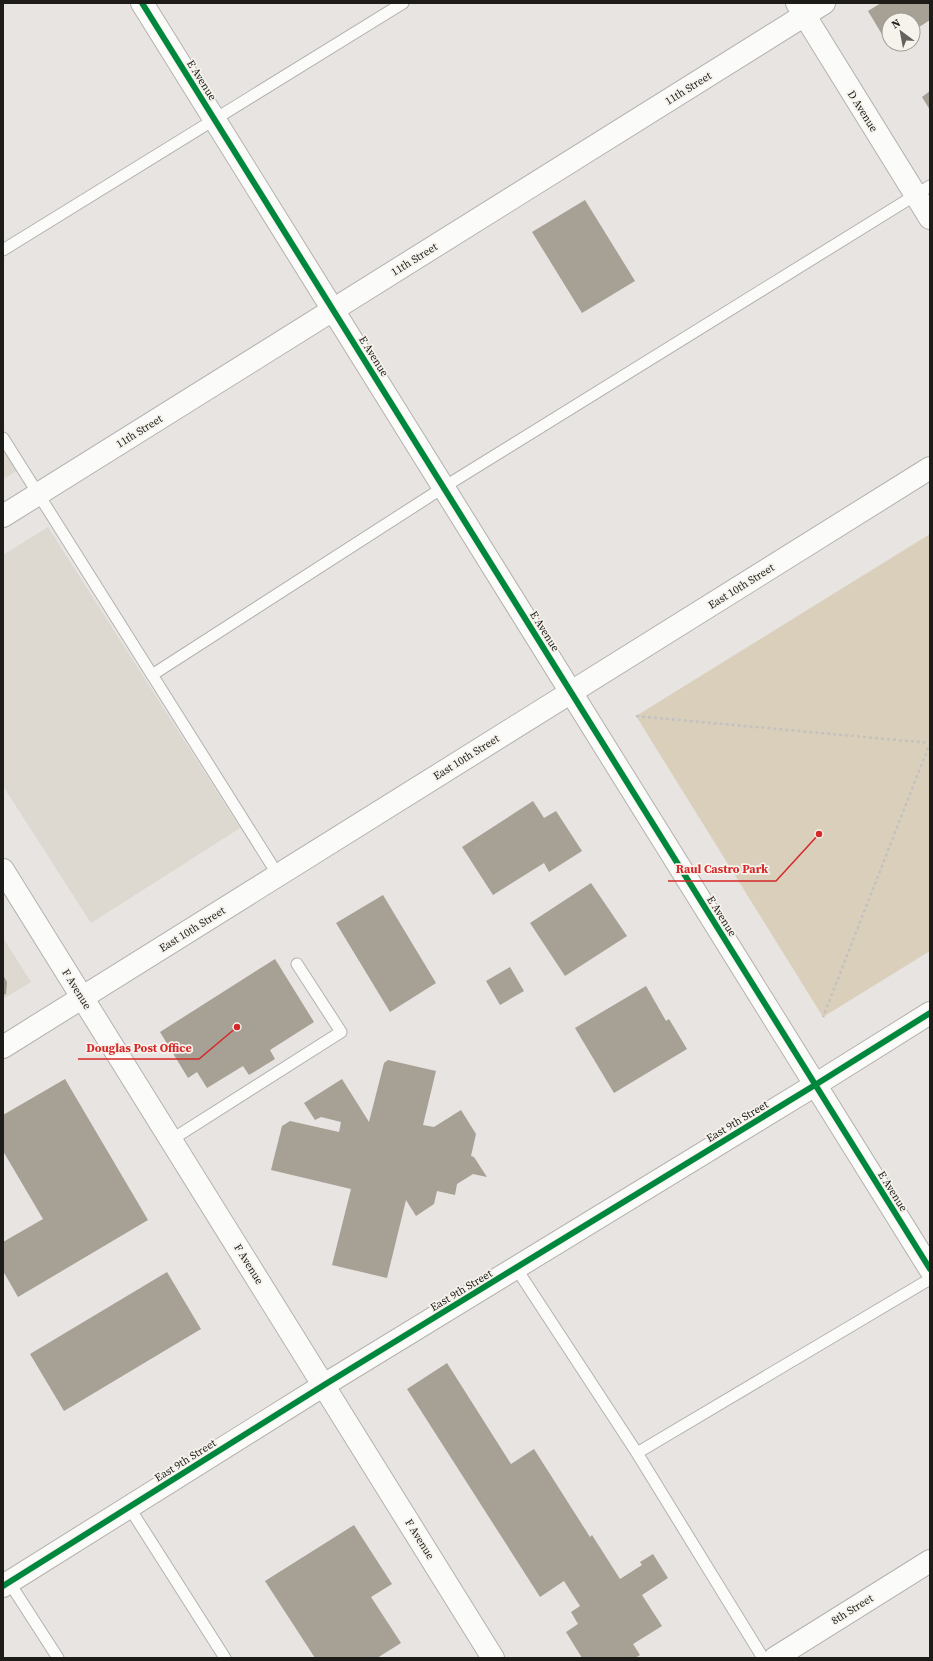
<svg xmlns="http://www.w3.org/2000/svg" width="933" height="1661" viewBox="0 0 933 1661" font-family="'Source Serif 4',serif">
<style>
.built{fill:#ddd8d0}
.green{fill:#dacfbb}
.building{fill:#a6a095}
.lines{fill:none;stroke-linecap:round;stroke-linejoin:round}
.lane-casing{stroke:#b4b2b0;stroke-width:13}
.street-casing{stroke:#b4b2b0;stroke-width:24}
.secondary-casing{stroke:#b4b2b0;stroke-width:24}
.path{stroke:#c3c2c1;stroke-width:2.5;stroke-dasharray:3 3;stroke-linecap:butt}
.lane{stroke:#fbfbfa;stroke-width:11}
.street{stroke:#fbfbfa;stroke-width:22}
.secondary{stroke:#fbfbfa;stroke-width:22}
.cycleway-casing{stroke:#f6f3ec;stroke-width:8}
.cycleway{stroke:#00873e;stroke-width:6}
.labels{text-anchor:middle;stroke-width:3.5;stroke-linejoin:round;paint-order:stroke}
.street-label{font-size:11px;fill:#1d1c19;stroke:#f6f3ec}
.leader{fill:none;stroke:#d62828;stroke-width:1.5}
.callout-dot{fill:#d62828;stroke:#f6f3ec;stroke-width:1.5}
.callout-label{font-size:12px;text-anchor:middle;font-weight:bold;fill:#d62828;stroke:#f6f3ec;stroke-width:3.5;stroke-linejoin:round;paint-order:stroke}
</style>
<rect width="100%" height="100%" fill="#e7e4e1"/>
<path class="built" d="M3,435L23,467L3,479Z
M48,527L240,828L91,923L3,786V555Z
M3,938L31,982L3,999Z"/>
<path class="green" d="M930,534V951L823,1017L636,716Z"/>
<path class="building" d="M881,3H930V20L913,31V20H889V44H892L889,46L868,11Z
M930,91V110L922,97Z
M585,200L635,281L582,313L532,232Z
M533,801L544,818L556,811L582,851L549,872L544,863L493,895L462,847Z
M591,883L627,936L565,976L530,923Z
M383,895L436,983L390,1012L336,923Z
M275,959L314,1022L270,1050L275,1059L249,1075L243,1066L207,1088L197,1072L188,1078L160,1032Z
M510,967L524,991L500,1005L486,981Z
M3,975L7,982L6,994L3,995Z
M646,986L666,1021L669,1019L687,1049L614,1093L575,1028Z
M388,1060L436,1071L423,1125L434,1127L461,1110L476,1134L471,1156L474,1157L487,1177L473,1174L457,1184L455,1195L437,1191L434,1204L416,1216L406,1200L387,1278L332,1265L351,1189L271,1170L282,1126L290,1121L339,1132L341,1122L321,1117L315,1120L304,1103L342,1079L369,1122L384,1063Z
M65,1079L148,1220L18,1297L3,1271V1242L43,1219L3,1151V1115Z
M167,1272L201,1329L64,1411L30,1354Z
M447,1363L511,1464L534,1449L590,1537L592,1535L620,1579L642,1565L640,1562L653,1554L668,1578L642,1595L662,1626L633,1644L640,1655L635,1658H582L566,1632L578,1624L571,1612L580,1606L564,1581L540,1597L407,1389Z
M354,1525L392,1584L371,1597L401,1643L377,1658H315L265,1581Z"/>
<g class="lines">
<defs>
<path id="lane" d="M3,250L403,3
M3,438L278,875
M152,675L444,487L930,186
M171,1140L341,1032L297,964
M516,1268L637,1453L763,1658
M637,1453L930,1279
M129,1507L225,1658
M9,1582L58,1658"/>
<path id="street" d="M142,3L930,1269
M797,3L930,218
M3,516L824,3
M3,1586L324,1385L815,1085L930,1013"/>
<path id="secondary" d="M3,870L493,1658
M3,1047L930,468
M775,1658L930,1561"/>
</defs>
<use href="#lane" class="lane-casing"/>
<use href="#street" class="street-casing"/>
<use href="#secondary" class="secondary-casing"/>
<path class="path" d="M636,716L930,743L823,1017"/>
<use href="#lane" class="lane"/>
<use href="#street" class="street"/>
<use href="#secondary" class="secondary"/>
<defs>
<path id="cycleway" d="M142,3L930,1269
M3,1586L324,1385L815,1085L930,1013"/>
</defs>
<use href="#cycleway" class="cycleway-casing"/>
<use href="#cycleway" class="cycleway"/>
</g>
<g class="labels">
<g class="street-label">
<text transform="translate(202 80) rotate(58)" y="4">E Avenue</text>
<text transform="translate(688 88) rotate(-32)" y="4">11th Street</text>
<text transform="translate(863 111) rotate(58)" y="4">D Avenue</text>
<text transform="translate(414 259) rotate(-32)" y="4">11th Street</text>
<text transform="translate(374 356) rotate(58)" y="4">E Avenue</text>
<text transform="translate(139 431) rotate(-32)" y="4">11th Street</text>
<text transform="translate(741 586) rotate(-32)" y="4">East 10th Street</text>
<text transform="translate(545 631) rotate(58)" y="4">E Avenue</text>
<text transform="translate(466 757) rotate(-32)" y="4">East 10th Street</text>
<text transform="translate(722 916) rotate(58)" y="4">E Avenue</text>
<text transform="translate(192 929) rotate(-32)" y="4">East 10th Street</text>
<text transform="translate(77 989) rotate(58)" y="4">F Avenue</text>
<text transform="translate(737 1121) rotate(-31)" y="4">East 9th Street</text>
<text transform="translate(893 1191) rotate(58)" y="4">E Avenue</text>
<text transform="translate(249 1264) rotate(58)" y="4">F Avenue</text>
<text transform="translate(461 1290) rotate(-31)" y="4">East 9th Street</text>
<text transform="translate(185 1460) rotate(-32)" y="4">East 9th Street</text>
<text transform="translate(420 1539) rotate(58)" y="4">F Avenue</text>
<text transform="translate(852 1609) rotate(-32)" y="4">8th Street</text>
</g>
</g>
<path class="leader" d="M819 834L776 881H668M237 1027L199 1059H78"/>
<g class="callout-dot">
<circle cx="819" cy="834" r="4"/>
<circle cx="237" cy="1027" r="4"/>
</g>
<g class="callout-label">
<text x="722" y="873">Raul Castro Park</text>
<text x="139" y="1052">Douglas Post Office</text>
</g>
<rect width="933" height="1661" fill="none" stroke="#1d1c19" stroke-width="8"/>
<g transform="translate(901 32) rotate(328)"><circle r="19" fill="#f6f3ec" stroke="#9f9d98"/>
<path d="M0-3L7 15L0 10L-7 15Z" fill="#64625f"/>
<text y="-6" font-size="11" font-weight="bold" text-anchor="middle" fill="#1d1c19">N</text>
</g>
</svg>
